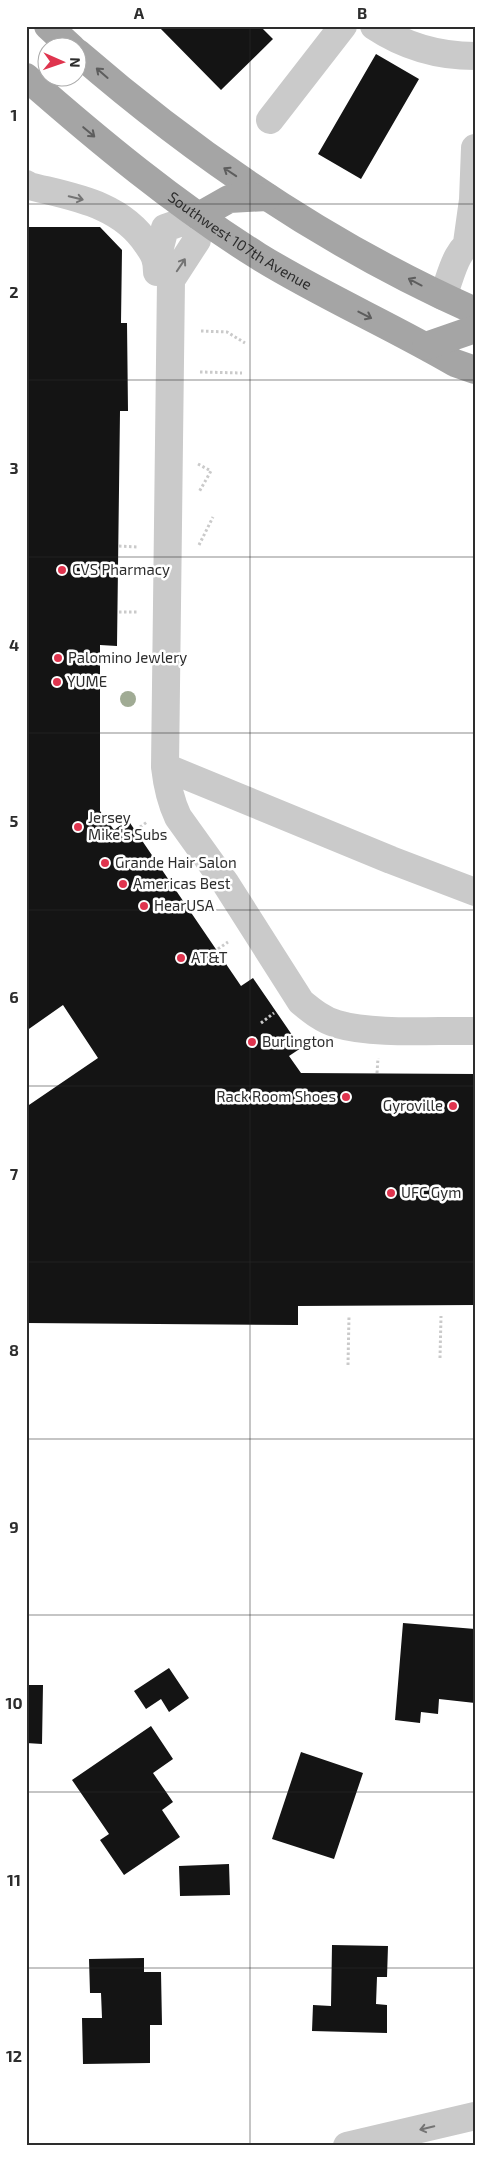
<svg xmlns="http://www.w3.org/2000/svg" width="501" height="2172" viewBox="0 0 501 2172" font-family="'Exo 2',sans-serif">
<style>
.building{fill:#141414}
.lines{fill:none;stroke-linecap:round;stroke-linejoin:round}
.path{stroke:#cacaca;stroke-width:3;stroke-dasharray:2.5 2.5;stroke-linecap:butt}
.minor{stroke:#cacaca;stroke-width:28}
.major{stroke:#a5a5a5;stroke-width:28}
.tree{fill:#a0ab94}
.oneway{stroke:#5d5d5d}
.oneway2{stroke:#747474}
.grid{fill:none;stroke:#2d2d2d;stroke-width:1;stroke-opacity:0.55}
.poi-dot{fill:#df344e;stroke:#fff;stroke-width:2}
.labels{text-anchor:middle;stroke-width:5;stroke-linejoin:round;paint-order:stroke}
.street-label{font-size:15px;fill:#2d2d2d;stroke:#fff}
.poi-label{font-size:15px;fill:#2d2d2d;stroke:#fff;text-anchor:start}
.neatline{fill:none;stroke:#2d2d2d;stroke-width:2}
.grid-label{font-size:16px;text-anchor:middle;font-weight:bold;fill:#2d2d2d}
</style>
<rect width="100%" height="100%" fill="#fff"/>
<path class="building" d="M158,26H260L273,39L221,90Z
M376,54L419,79L361,179L318,154Z
M26,227H100L122,250L121,323H127L128,411H120L117,646L100,645V811L114,830L128,820L241,986L253,978L301,1048L289,1056L301,1073L475,1074V1305L298,1306V1325L26,1323V1107L98,1058L63,1005L26,1031Z
M403,1623L475,1629V1703L439,1699L438,1714L421,1712L420,1723L395,1720Z
M169,1668L189,1698L169,1712L161,1699L146,1709L134,1691Z
M26,1685H43L42,1744L26,1743Z
M151,1726L173,1759L153,1773L173,1802L162,1810L180,1837L124,1875L100,1840L109,1834L72,1780Z
M301,1752L363,1773L334,1859L272,1839Z
M229,1864L230,1895L180,1896L179,1866Z
M332,1945L388,1946L387,1977H377L376,2004L387,2005V2033L312,2031L313,2005L331,2006Z
M144,1958V1972H161L162,2025H150V2063L83,2064L82,2018H102L101,1993H90L89,1959Z"/>
<g class="lines">
<path class="path" d="M201,331L227,332L245,343
M200,372L242,373
M198,464L211,471L199,492
M199,545L213,517
M119,546L138,547
M119,612H138
M136,830L147,822
M218,949L228,942
M261,1023L274,1013
M377,1073L378,1058
M440,1358L441,1316
M348,1365L349,1316"/>
<path class="minor" d="M374,26C404,46 439,56 475,56
M270,120L343,26
M26,184L29,186C72,197 120,203 147,244C154,254 157,259 157,272
M467,243L473,200L475,148
M157,259L165,228L199,216L197,240L171,280L165,767C167,785 170,800 178,817L226,884L301,1002C312,1011 323,1020 337,1024C374,1035 435,1030 475,1031
M443,296C451,277 455,248 475,240
M165,767L391,860L475,892
M347,2146L475,2116"/>
<g class="major">
<path d="M48,26L72,48"/>
<path d="M78,53C198,157 329,246 475,311"/>
<path id="s1" d="M26,77C99,141 175,204 258,256C321,295 390,325 455,363L475,370"/>
<path d="M199,216L229,199L267,197"/>
<path d="M426,346L475,329"/>
</g>
</g>
<circle class="tree" cx="128" cy="699" r="8"/>
<defs><path id="oneway-shaft" d="M-6 0H5M1.5-3L5.5 0L1.5 3" fill="none" stroke-width="1.6" stroke-linecap="round" stroke-linejoin="round" transform="scale(1.25)"/></defs>
<g class="oneway">
<use href="#oneway-shaft" transform="translate(102 73) rotate(-139)"/>
<use href="#oneway-shaft" transform="translate(89 132) rotate(40)"/>
<use href="#oneway-shaft" transform="translate(230 172) rotate(-146)"/>
<use href="#oneway-shaft" transform="translate(415 282) rotate(-152)"/>
<use href="#oneway-shaft" transform="translate(365 315) rotate(27)"/>
</g>
<g class="oneway2">
<use href="#oneway-shaft" transform="translate(76 198) rotate(14)"/>
<use href="#oneway-shaft" transform="translate(181 265) rotate(-56)"/>
<use href="#oneway-shaft" transform="translate(427 2128) rotate(166)"/>
</g>
<path class="grid" d="M250,26V2146M26,204H475M26,380H475M26,557H475M26,733H475M26,910H475M26,1086H475M26,1262H475M26,1439H475M26,1615H475M26,1792H475M26,1968H475"/>
<g class="poi-dot">
<circle cx="62" cy="570" r="5"/>
<circle cx="58" cy="658" r="5"/>
<circle cx="57" cy="682" r="5"/>
<circle cx="78" cy="827" r="5"/>
<circle cx="105" cy="863" r="5"/>
<circle cx="123" cy="884" r="5"/>
<circle cx="144" cy="906" r="5"/>
<circle cx="181" cy="958" r="5"/>
<circle cx="252" cy="1042" r="5"/>
<circle cx="346" cy="1097" r="5"/>
<circle cx="453" cy="1106" r="5"/>
<circle cx="391" cy="1193" r="5"/>
</g>
<g class="labels">
<g class="street-label">
<text dy="5" stroke="none"><textPath href="#s1" startOffset="270">Southwest 107th Avenue</textPath></text>
</g>
<g class="poi-label">
<text x="72" y="575">CVS Pharmacy</text>
<text x="68" y="663">Palomino Jewlery</text>
<text x="67" y="687">YUME</text>
<text x="88" y="823">Jersey<tspan x="88" dy="17">Mike's Subs</tspan></text>
<text x="115" y="868">Grande Hair Salon</text>
<text x="133" y="889">Americas Best</text>
<text x="154" y="911">HearUSA</text>
<text x="191" y="963">AT&amp;T</text>
<text x="262" y="1047">Burlington</text>
<text x="336" y="1102" text-anchor="end">Rack Room Shoes</text>
<text x="443" y="1111" text-anchor="end">Gyroville</text>
<text x="401" y="1198">UFC Gym</text>
</g>
</g>
<rect width="501" height="2172" fill="none" stroke="#ffffff" stroke-width="55"/>
<g transform="translate(62 62) rotate(92)"><circle r="24" fill="#ffffff" stroke="#ababab"/>
<path d="M0-4L9 19L0 12L-9 19Z" fill="#df344e"/>
<text y="-8" font-size="14" font-weight="bold" text-anchor="middle" fill="#2d2d2d">N</text>
</g>
<rect x="28" y="28" width="446" height="2116" class="neatline"/>
<g class="grid-label">
<text x="139" y="19">A</text>
<text x="362" y="19">B</text>
<text x="14" y="121">1</text>
<text x="14" y="298">2</text>
<text x="14" y="474">3</text>
<text x="14" y="651">4</text>
<text x="14" y="827">5</text>
<text x="14" y="1003">6</text>
<text x="14" y="1180">7</text>
<text x="14" y="1356">8</text>
<text x="14" y="1533">9</text>
<text x="14" y="1709">10</text>
<text x="14" y="1886">11</text>
<text x="14" y="2062">12</text>
</g>
</svg>
